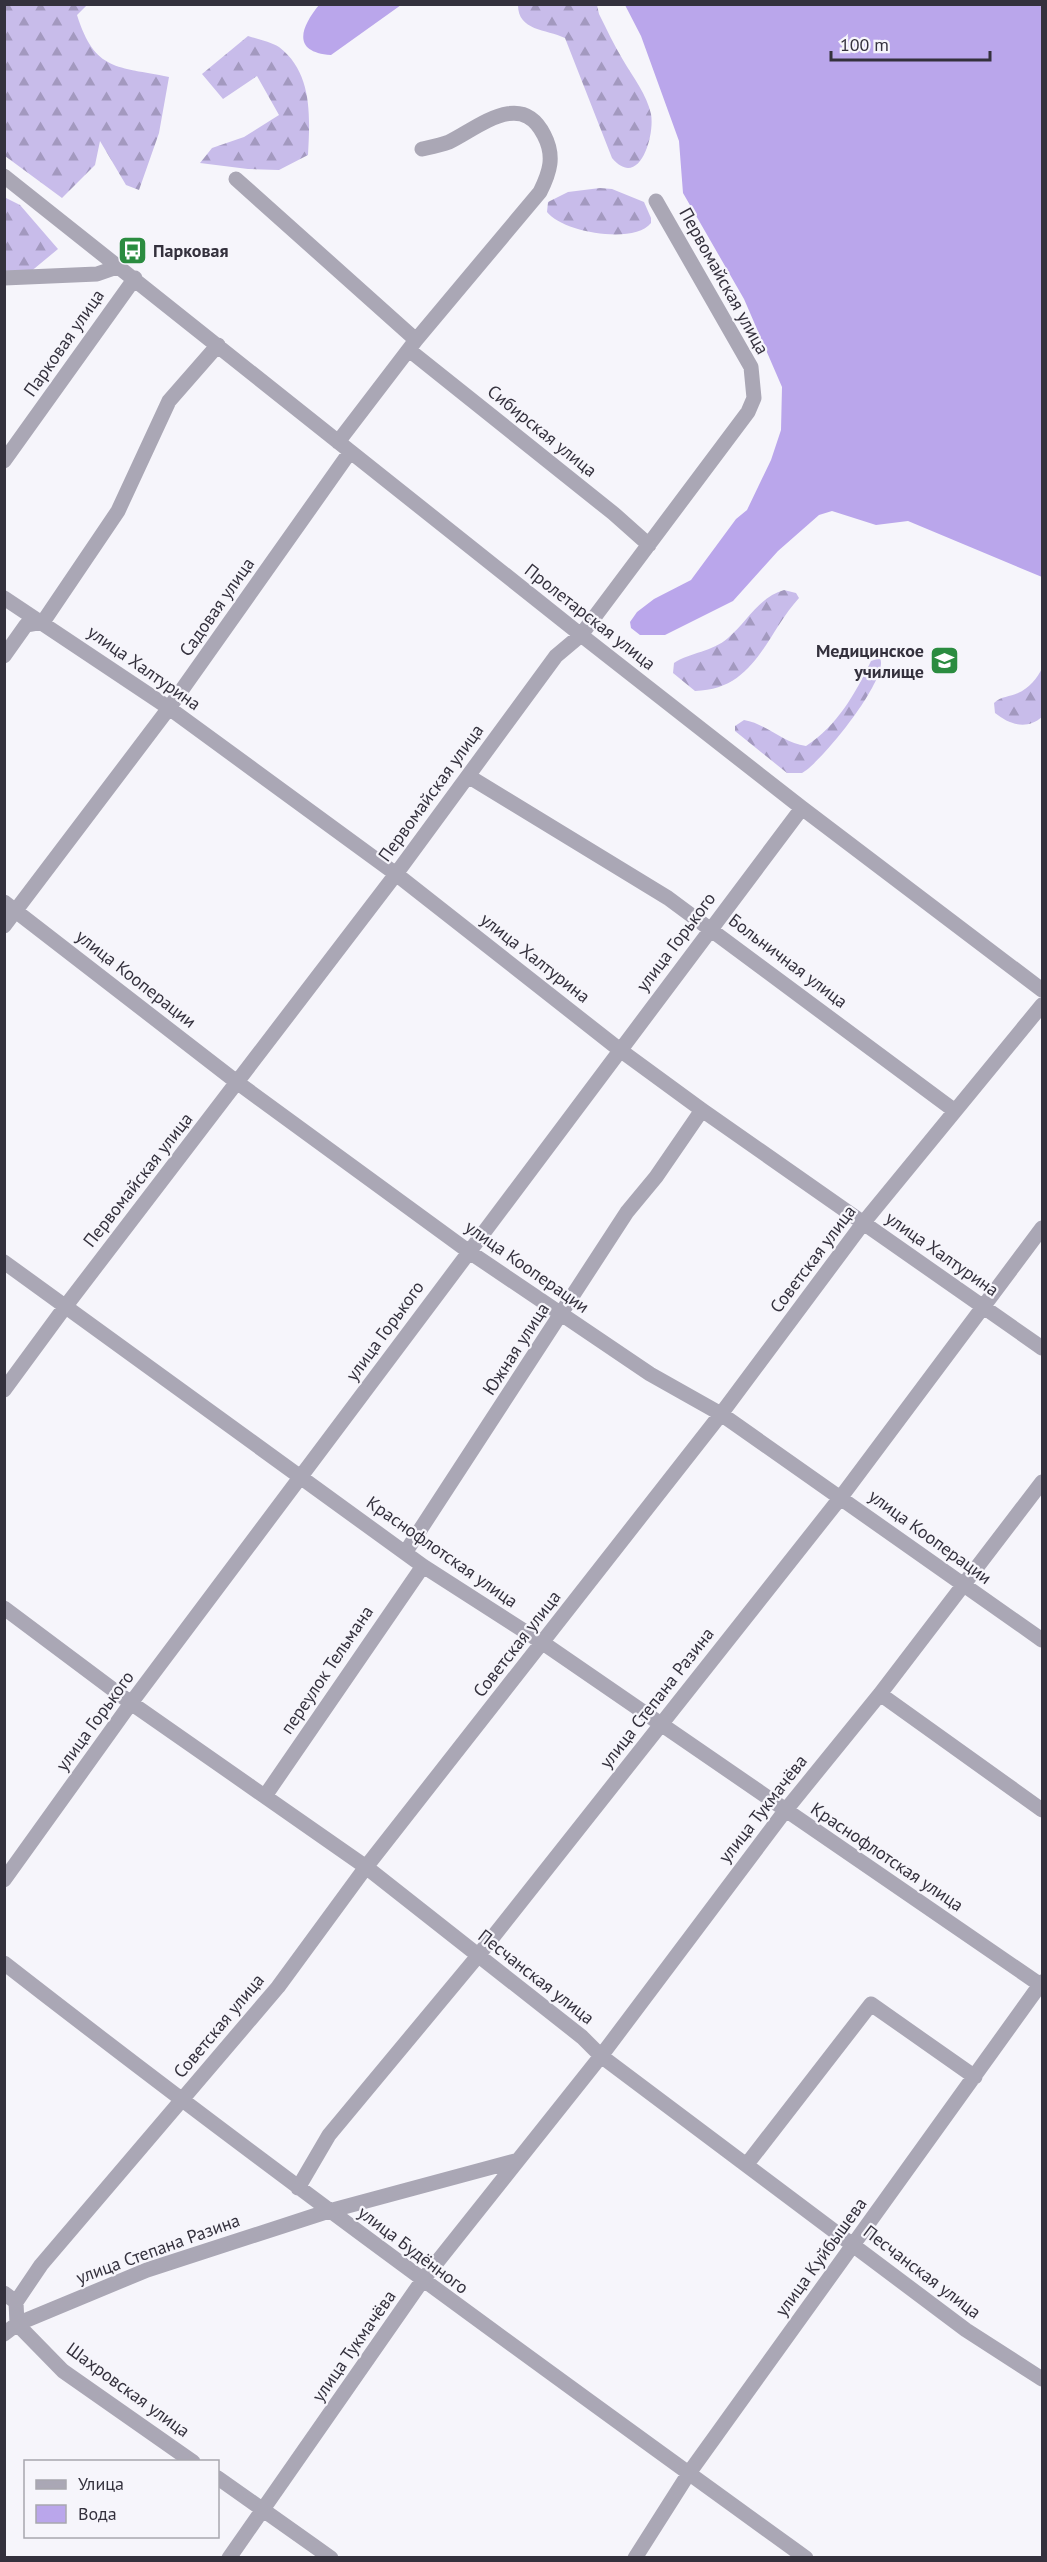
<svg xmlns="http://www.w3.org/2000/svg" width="1047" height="2562" viewBox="0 0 1047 2562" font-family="'PT Sans',sans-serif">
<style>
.forest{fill:url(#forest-firs)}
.water{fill:#baa6eb}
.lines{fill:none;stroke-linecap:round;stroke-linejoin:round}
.minor{stroke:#aaa7b5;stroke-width:15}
.labels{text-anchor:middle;stroke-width:4.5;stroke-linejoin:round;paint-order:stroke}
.poi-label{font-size:18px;font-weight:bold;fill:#34313d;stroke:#f6f5fb;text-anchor:start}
.street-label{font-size:18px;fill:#34313d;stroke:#f6f5fb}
</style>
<defs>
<pattern id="forest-firs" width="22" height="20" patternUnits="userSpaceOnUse" patternTransform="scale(1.5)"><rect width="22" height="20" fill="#c8bcea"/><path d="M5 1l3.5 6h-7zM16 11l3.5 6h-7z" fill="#a399bf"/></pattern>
</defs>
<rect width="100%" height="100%" fill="#f6f5fb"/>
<path class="forest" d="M5,4L87,5L77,15C95,72 117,66 169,77L159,133L139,190L126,185L100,141L95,165L62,198L5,156Z
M518,5H597L599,14C607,30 614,45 623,60C633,77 647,95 651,114C655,136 639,190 612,158L565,38C546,29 518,31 518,5Z
M248,36C258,39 271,42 279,47C313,73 310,117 308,155L279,170L248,169L200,163L212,148L244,137L279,115L257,76L223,99L202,74Z
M600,188L612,189L644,202L651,218V223C634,245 562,232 547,212L548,202L568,192Z
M4,197L20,205L58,249L29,273H5Z
M784,590L796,593L799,598C766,634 755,690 695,691L673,673L674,663C691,652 712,652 728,638C747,622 759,597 784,590Z
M880,658C890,678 821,763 802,773H787L735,731V726L744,720C767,724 783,743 806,746C838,725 855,694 871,661Z
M1042,668V717C1027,730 1010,725 995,713L994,703C1001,696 1010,697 1018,693C1028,689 1038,678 1042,668Z"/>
<path class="water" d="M319,5V4L401,5L331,55C291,52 301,27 319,5Z
M625,5H1042V577L908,521L876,525L832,511L819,515L778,551L733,601L665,635H640L631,628L630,622L637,612L654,599L691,580L736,519L747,510L771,460L781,430L782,387L744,299L683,193L679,141L641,36Z"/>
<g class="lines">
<path class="minor" d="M4,176L581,635L802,808L1042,990
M236,179L416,340
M4,278L97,274L120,266
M409,350L613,513L649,545
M338,442L416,340L540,192C550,172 555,156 544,135C521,89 478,128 449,142C441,145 431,147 422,149
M4,461L135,278
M4,598L169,708L396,874L620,1050L702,1110L1042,1348
M4,656L26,625L43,622L118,511L169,401L218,345
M468,776L668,898L955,1111
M4,902L238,1083L468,1251L650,1374L721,1414L1042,1640
M4,926L169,708L350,452
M4,1262L423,1566L543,1643L1042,1986
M4,1390L65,1307L396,874L556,656L581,635L748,412L754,398L751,367L656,201
M405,1553L627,1212L656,1177L702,1110
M4,1608L131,1703L366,1867L582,2037L601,2056L966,2330L1042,2379
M880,1694L1042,1810
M265,1796L423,1566
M4,1880L131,1703L802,808
M4,1963C267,2168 536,2363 806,2558
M747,2164L871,2004L975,2077
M298,2188L329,2135L477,1957L841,1497L1042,1228
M4,2293L16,2302L17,2324L63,2371L193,2462
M16,2302L41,2265L278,1987L366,1867L721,1414L864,1222L1042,1005
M4,2334L17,2324L147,2270L329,2211L515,2161
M218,2478L331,2558
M229,2558L422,2281L601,2056L785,1811L880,1694L1042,1482
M635,2558L689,2473L1042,1982"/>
</g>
<defs>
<symbol id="bus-square" viewBox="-11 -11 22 22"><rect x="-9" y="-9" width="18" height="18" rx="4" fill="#2b8c40" stroke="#f6f5fb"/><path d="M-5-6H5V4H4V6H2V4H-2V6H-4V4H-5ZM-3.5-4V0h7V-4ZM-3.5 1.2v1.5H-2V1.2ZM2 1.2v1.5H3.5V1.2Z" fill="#fff"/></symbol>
<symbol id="university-square" viewBox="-11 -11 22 22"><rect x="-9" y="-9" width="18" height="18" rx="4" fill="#2b8c40" stroke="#f6f5fb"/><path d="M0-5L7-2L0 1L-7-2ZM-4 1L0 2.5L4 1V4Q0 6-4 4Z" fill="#fff"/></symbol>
</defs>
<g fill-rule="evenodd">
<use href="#bus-square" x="116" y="234" width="33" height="33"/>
<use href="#university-square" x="928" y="644" width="33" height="33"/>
</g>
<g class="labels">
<g class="poi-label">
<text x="153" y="257">Парковая</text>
<text x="924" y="657" text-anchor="end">Медицинское<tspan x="924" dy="21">училище</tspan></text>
</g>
<g class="street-label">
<text transform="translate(724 281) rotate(61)" y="6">Первомайская улица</text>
<text transform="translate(64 343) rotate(-55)" y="6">Парковая улица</text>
<text transform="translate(542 431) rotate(39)" y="6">Сибирская улица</text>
<text transform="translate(217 607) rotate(-55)" y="6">Садовая улица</text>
<text transform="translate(590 617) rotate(38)" y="6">Пролетарская улица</text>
<text transform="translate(144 668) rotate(35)" y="6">улица Халтурина</text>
<text transform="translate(431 793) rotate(-54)" y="6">Первомайская улица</text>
<text transform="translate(676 942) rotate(-53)" y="6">улица Горького</text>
<text transform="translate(535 958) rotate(38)" y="6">улица Халтурина</text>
<text transform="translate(788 961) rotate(37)" y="6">Больничная улица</text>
<text transform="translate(136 979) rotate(38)" y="6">улица Кооперации</text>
<text transform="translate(138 1180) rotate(-52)" y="6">Первомайская улица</text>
<text transform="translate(942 1254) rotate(35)" y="6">улица Халтурина</text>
<text transform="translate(813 1259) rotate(-53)" y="6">Советская улица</text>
<text transform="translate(527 1267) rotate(35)" y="6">улица Кооперации</text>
<text transform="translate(385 1331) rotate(-54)" y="6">улица Горького</text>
<text transform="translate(516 1349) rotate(-57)" y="6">Южная улица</text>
<text transform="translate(930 1537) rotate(36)" y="6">улица Кооперации</text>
<text transform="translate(442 1552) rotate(35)" y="6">Краснофлотская улица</text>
<text transform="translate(517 1644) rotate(-52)" y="6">Советская улица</text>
<text transform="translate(327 1670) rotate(-56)" y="6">переулок Тельмана</text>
<text transform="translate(657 1698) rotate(-52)" y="6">улица Степана Разина</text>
<text transform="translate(95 1721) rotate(-54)" y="6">улица Горького</text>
<text transform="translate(763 1809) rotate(-52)" y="6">улица Тукмачёва</text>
<text transform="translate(887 1857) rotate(34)" y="6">Краснофлотская улица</text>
<text transform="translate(536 1977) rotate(38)" y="6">Песчанская улица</text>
<text transform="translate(219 2026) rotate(-50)" y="6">Советская улица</text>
<text transform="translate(158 2249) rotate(-20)" y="6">улица Степана Разина</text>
<text transform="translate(413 2250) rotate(37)" y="6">улица Будённого</text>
<text transform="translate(821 2257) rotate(-54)" y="6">улица Куйбышева</text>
<text transform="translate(922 2272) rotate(37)" y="6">Песчанская улица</text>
<text transform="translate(354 2346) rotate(-55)" y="6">улица Тукмачёва</text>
<text transform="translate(128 2390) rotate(36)" y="6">Шахровская улица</text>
</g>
</g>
<rect width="1047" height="2562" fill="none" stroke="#34313d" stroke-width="12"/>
<rect x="24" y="2460" width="195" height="78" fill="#f6f5fb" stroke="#a8a7af" stroke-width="1.5"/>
<rect x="36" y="2480" width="30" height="9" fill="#aaa7b5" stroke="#a8a7af" stroke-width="1.5"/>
<text x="78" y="2490" font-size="18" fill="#34313d">Улица</text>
<rect x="36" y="2505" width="30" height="18" fill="#baa6eb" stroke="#a8a7af" stroke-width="1.5"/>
<text x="78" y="2520" font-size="18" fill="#34313d">Вода</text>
<path d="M831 51v9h159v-9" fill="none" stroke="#34313d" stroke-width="3"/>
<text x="840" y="51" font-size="18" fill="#34313d" stroke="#f6f5fb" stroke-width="4.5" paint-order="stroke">100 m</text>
</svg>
